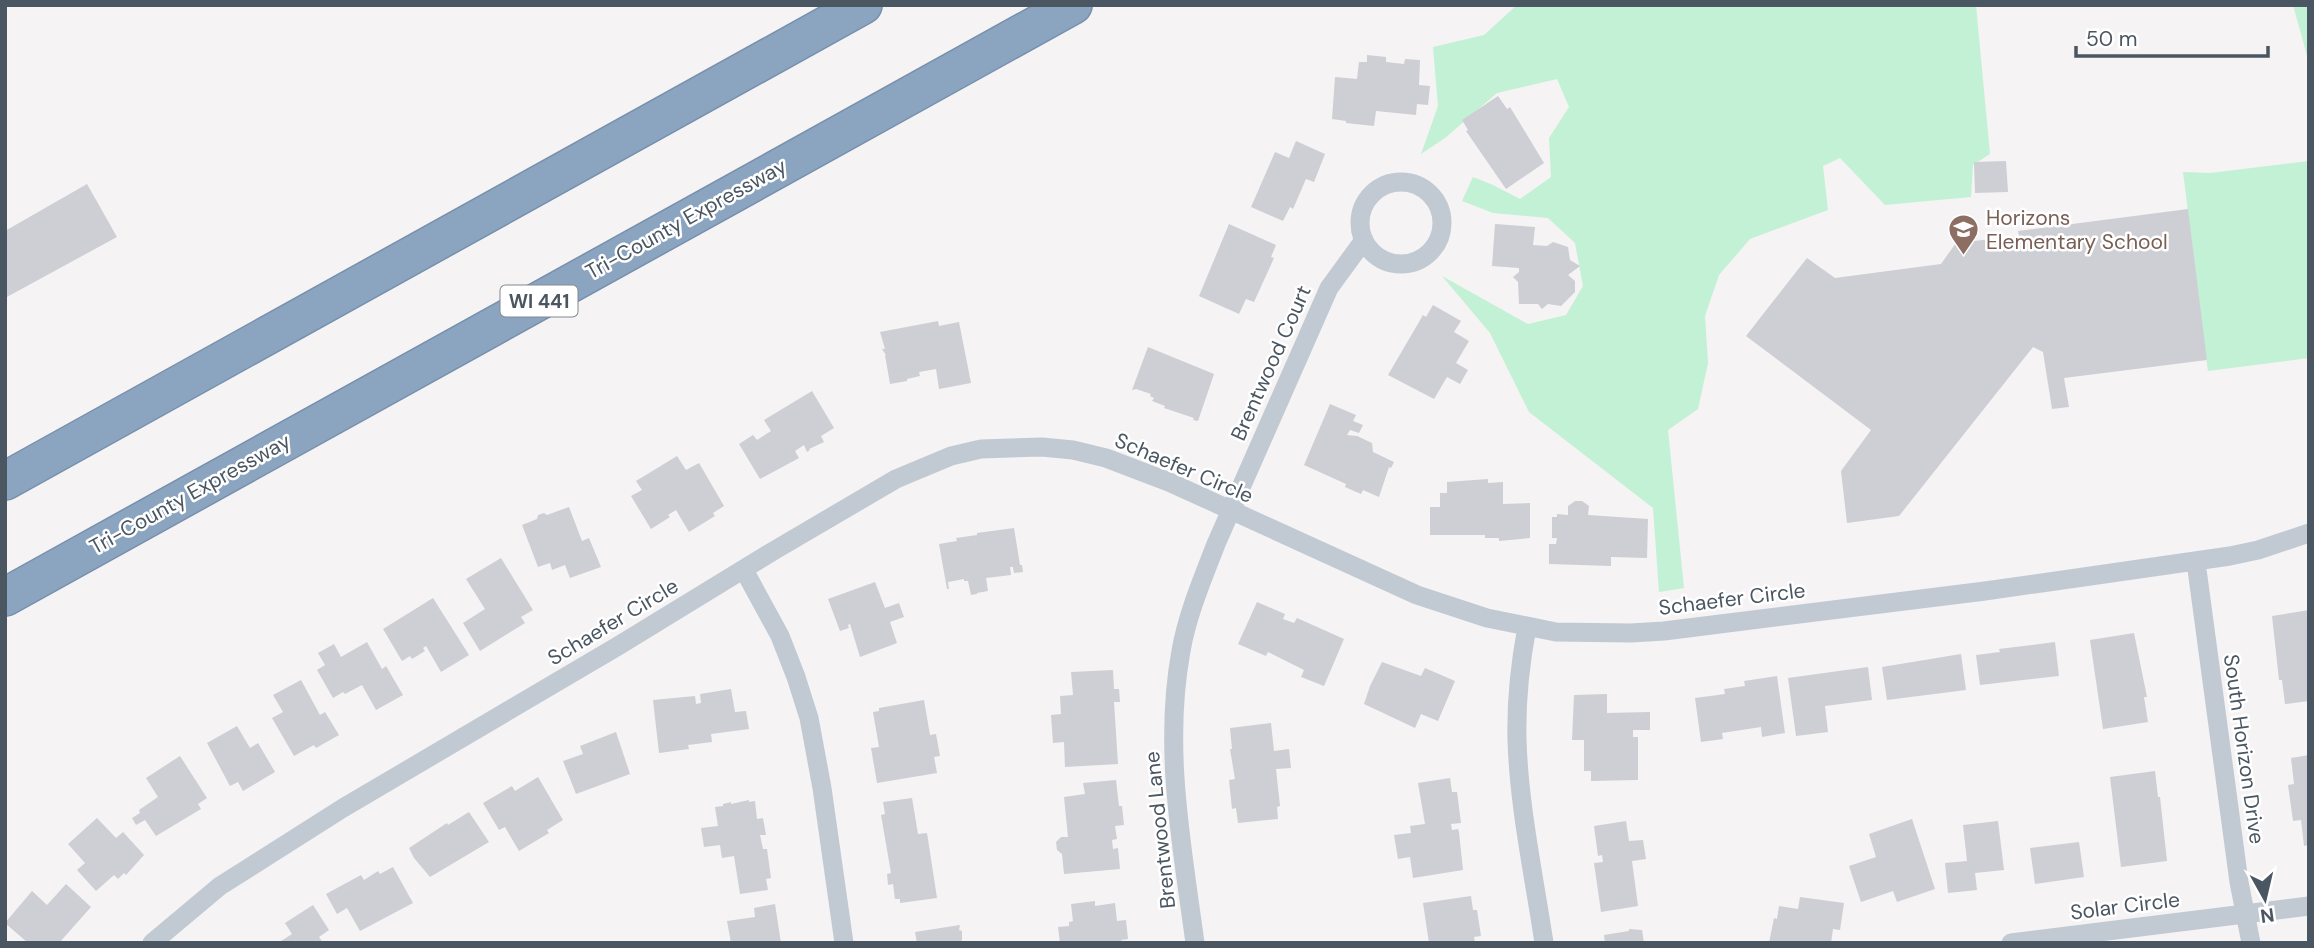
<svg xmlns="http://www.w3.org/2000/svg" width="2314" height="948" viewBox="0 0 2314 948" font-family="'DM Sans',sans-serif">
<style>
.green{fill:#c3f1d5}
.building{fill:#cdcfd5}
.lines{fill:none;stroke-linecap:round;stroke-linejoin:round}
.motorway-casing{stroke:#7690ad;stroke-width:40}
.minor{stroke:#c1cad2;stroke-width:19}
.motorway{stroke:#8ba5c1;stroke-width:37}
.labels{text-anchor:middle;stroke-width:5;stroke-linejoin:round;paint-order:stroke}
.shield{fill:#fff;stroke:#808990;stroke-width:2}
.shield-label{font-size:19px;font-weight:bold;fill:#4a5661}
.education-label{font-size:21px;fill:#785e54;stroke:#fff;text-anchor:start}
.street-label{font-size:21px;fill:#4a5661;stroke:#fff}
</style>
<rect width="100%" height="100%" fill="#f5f3f3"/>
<path class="green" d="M1517,5H1976L1990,154L1973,165L1971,197L1885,205L1840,158L1823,166L1828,210L1750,239L1719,275L1705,316L1708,363L1698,409L1668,430L1684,588L1659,592L1653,508L1529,412L1490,333L1442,276L1528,324L1566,315L1583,286L1575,243L1548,218L1493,213L1462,201L1473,177L1493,185L1520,199L1551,177L1549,138L1569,107L1557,79L1497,93L1445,138L1421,154L1438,106L1433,47L1484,35Z
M2293,5H2309V63Z
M2309,161V358L2208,371L2183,172L2210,173Z"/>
<path class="building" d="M1367,55L1386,57V62L1404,64L1405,59L1420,60L1419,85L1430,86L1428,105L1417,104L1416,115L1376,111L1374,126L1346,123V121L1332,119L1335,77L1357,79L1359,62H1367Z
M1498,96L1507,109L1510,107L1544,163L1506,189L1466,131L1468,130L1462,120Z
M1296,141L1325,154L1314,182L1306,179L1293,209L1290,207L1283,221L1251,207L1275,152L1289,158Z
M2006,161L2008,192L1975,193L1974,162Z
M87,184L117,237L5,298V231Z
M2188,209L2207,360L2064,378L2069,407L2052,409L2043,352L2033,347L1899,516L1847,523L1841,471L1871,430L1746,336L1807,258L1835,278L1941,264L1963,233L1974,241L2019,236L2018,231Z
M1229,224L1276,245L1271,257L1274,258L1254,302L1246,299L1239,314L1199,296Z
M1495,224L1535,227L1533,245L1547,246L1553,242L1568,247L1570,260L1580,266L1568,275L1575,281V292L1561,306L1548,304L1542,309L1538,304H1519L1518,282L1513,277L1519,272V268L1492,266Z
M1433,305L1461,321L1454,332L1469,341L1456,363L1468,370L1460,384L1447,377L1434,399L1388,375L1423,315L1426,317Z
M938,321L939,326L959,322L971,383L939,389L936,369L919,372L920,376L907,379V381L890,384L885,355H886L882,349H885L880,332Z
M1148,347L1214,374L1198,421L1193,420L1194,418L1164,408L1165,406L1152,401L1154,398L1150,396L1151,394L1136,389L1132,390Z
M812,391L834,428L821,436L824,442L809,449L810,450L807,452L804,445L795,451L799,458L760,479L739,444L753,435L757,440L771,431L764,420Z
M1330,404L1356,415L1353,421L1363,425L1359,433L1350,430L1347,435L1357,436L1372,443L1373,452L1394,462L1391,468L1389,467L1379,497L1363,490L1361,494L1345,487L1346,484L1304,465Z
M677,456L686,470L699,463L724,506L713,513L715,516L689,532L676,510L668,515L670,517L651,529L631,496L642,490L636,481Z
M1488,479V483L1503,482V504L1530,503V538L1499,541V538H1485V535H1430V507H1440V493H1447V482Z
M1575,501H1582L1589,506L1588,515L1648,519L1647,558L1611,557V566L1549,564V544H1556L1557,538H1552V517H1557V514L1568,515V506Z
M569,507L582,541L589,538L601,567L570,578L565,565L552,570L550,563L538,567L522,525L537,519L538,515L544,513L547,515Z
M1014,528L1020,565H1022L1023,572L1014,573L1013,567H1010L1011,575L986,578L988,591L977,593V594L971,595L968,581H964V579L948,582L949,589H947L939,544L957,541L956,538L977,535V533Z
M501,558L533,610L521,617L525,623L480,651L463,623L485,609L466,579Z
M875,582L885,608L899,603L904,617L890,622L897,643L860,657L850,624L848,625L849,628L840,631L828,599Z
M433,598L469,655L441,672L426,646L423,648L425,651L412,659L410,656L402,661L383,629Z
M1257,602L1285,614L1283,619L1294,623L1297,618L1344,639L1324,686L1301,677L1304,670L1268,652L1266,656L1238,644Z
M2309,610V701L2285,704L2282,680H2279L2272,616Z
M2134,633L2147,697H2144L2148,722L2103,729L2090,640Z
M367,642L382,669L386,666L403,695L376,710L362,685L345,694L343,692L333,698L317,670L325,665L318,653L334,644L341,657Z
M2055,642L2059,676L1980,685L1976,655L2000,652L1999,649Z
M1961,654L1966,690L1887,700L1882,667Z
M1382,662L1421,676L1425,668L1455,681L1438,721L1421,714L1415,728L1364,704L1370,686Z
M1868,667L1872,700L1825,706L1828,732L1796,736L1788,678Z
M1113,670L1114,689H1119L1120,702H1114L1118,764L1065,767L1064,742L1053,743L1051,715L1061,714L1060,696L1073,695L1071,672Z
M1777,676L1785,733L1762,737L1761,727L1722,733L1723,739L1701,742L1695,698L1725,694L1724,689L1745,686L1744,681Z
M301,680L320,715L325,712L339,735L316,748L314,745L294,756L272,718L283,712L273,695Z
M731,689L735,712L746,711L749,729L711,734L712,742L688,745L689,749L659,753L653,700L695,696L696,704L701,703L700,694Z
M1607,694V713L1650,712V730H1633V737H1638V780L1591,781V771H1584V740H1572L1574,695Z
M924,700L930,735L936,734L940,756L934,757L937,773L877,783L871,748L879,747L873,712L879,711V708Z
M1271,723L1274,751L1289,749L1291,768L1276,769L1280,806L1277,807L1278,819L1238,823L1236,808L1232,809L1229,780L1235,779L1230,749H1232L1230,728Z
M237,726L250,748L258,743L275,772L243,791L238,782L230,786L207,743Z
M616,732L630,774L576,794L563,761L583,754L580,746Z
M2309,755V845L2304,846L2301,820L2293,821L2288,785L2294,784L2291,758Z
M180,756L207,798L198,804L201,809L156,836L145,820L136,825L132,818L140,813L139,810L158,797L146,778Z
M2155,771L2158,797H2160L2167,861L2121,867L2110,777Z
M538,777L563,820L547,830L549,833L519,851L505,827L499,830L483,803L512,786L515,791Z
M1450,778L1452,792H1457L1461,823L1451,824L1452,830L1458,829L1459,832L1463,870L1413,878L1410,857L1398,859L1394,835L1411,833L1410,826L1425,824L1418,783Z
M1116,780L1119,806H1122L1124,825L1115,826L1117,839L1112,840L1113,849L1118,848L1120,869L1064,874L1062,854L1057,850L1056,842L1061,837H1068L1064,797L1085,794L1083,783Z
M912,798L918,834L927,833L937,898L900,903V899H895L893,884L888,885L887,874L891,873L881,815L885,814L883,802Z
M749,800V802L755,801L757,819L763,818L766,835H760L763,849H767L771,878L766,879L768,890L740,894L734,856L722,858L720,845L704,847L701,828L718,826L715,807L723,806V804L731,802V804Z
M469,812L489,842L430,877L414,858L409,848L447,823L448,825Z
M97,818L116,838L123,832L144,855L126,875L124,873L118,879L114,875L96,891L77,870L85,863L68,844Z
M1912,819L1935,889L1897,902L1893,891L1861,902L1849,866L1876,857L1869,834Z
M1626,821L1629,841L1643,840L1646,859L1632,861L1638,906L1601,912L1594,863L1603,862L1602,855L1598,856L1594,826Z
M1998,821L2004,870L1975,873L1977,890L1948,893L1945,863L1967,861L1963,825Z
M2079,842L2084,877L2035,884L2030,848Z
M393,867L413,903L360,931L347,908L337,914L326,894L361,875L364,880L378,871L380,874Z
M66,884L91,907L59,943H28L5,923L32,891L47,905Z
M1471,896L1473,910H1477L1481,936L1474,937L1475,943H1429L1423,903Z
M1800,897L1844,903L1840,930L1833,929L1831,943H1769L1774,918L1777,919L1779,906L1798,909Z
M1095,901V906L1115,903L1117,921L1126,920L1128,939L1121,940L1122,943H1060L1058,927L1069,926V922L1073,921L1071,904Z
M775,904L781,943H731L727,921L755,917L754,908Z
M313,905L329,930L319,937L323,943H278L292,934L285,923Z
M960,925L959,930L962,931V940L959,943H917L915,932Z
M1629,929L1642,930L1644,943H1605L1604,935L1629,931Z"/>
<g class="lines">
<defs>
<path id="motorway" d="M5,481L863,5
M5,597L1073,5"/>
</defs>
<use href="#motorway" class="motorway-casing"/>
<path class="minor" d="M1360 223a41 41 0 1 1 82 0a41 41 0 1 1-82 0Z
M2196,562L2239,882L2251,943
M744,570L780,636L796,677L809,718L822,788L844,943
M1527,627C1520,664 1516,702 1517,740C1519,807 1534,876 1544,943
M152,943L220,886L343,808L618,646L775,550L896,479L951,456L981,449L1042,447L1073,450L1106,458L1169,482L1417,595L1487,618L1556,632L1631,633L1664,631L1985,591L2230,556L2258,550L2309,533
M1195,943C1182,846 1163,748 1181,651C1187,615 1203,578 1216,544L1329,288L1364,240
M2011,943L2309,906"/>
<use href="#motorway" class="motorway"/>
</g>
<defs>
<symbol id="school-pin" viewBox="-11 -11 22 30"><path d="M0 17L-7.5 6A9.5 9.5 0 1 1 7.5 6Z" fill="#8d6e63" stroke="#fff"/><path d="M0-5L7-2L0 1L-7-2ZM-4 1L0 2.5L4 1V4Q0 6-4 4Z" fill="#fff"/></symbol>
</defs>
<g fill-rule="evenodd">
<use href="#school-pin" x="1946" y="212" width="35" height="47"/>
</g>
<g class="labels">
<rect class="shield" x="500.5" y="285.5" width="77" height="31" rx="5"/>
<g class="shield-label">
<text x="539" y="308">WI 441</text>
</g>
<g class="education-label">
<text x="1986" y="225">Horizons<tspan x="1986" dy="24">Elementary School</tspan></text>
</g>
<g class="street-label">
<text transform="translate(686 219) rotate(-29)" y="7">Tri-County Expressway</text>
<text transform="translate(1271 363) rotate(-66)" y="7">Brentwood Court</text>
<text transform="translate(1184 468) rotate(23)" y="7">Schaefer Circle</text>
<text transform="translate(190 494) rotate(-29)" y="7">Tri-County Expressway</text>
<text transform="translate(1732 599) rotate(-7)" y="7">Schaefer Circle</text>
<text transform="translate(613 622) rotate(-31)" y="7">Schaefer Circle</text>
<text transform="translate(2244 749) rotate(82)" y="7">South Horizon Drive</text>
<text transform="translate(1160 830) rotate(-96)" y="7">Brentwood Lane</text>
<text transform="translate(2125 906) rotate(-7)" y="7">Solar Circle</text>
</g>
</g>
<rect width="2314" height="948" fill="none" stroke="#4a5661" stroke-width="14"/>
<g transform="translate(2265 899) rotate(172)" stroke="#ffffff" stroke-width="5" paint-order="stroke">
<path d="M0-5L12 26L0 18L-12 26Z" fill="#4a5661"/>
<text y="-10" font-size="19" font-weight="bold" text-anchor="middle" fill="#4a5661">N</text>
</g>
<path d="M2076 46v10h192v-10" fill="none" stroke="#4a5661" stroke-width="3.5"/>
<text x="2086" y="46" font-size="21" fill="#4a5661" stroke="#ffffff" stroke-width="5" paint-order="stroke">50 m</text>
</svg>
